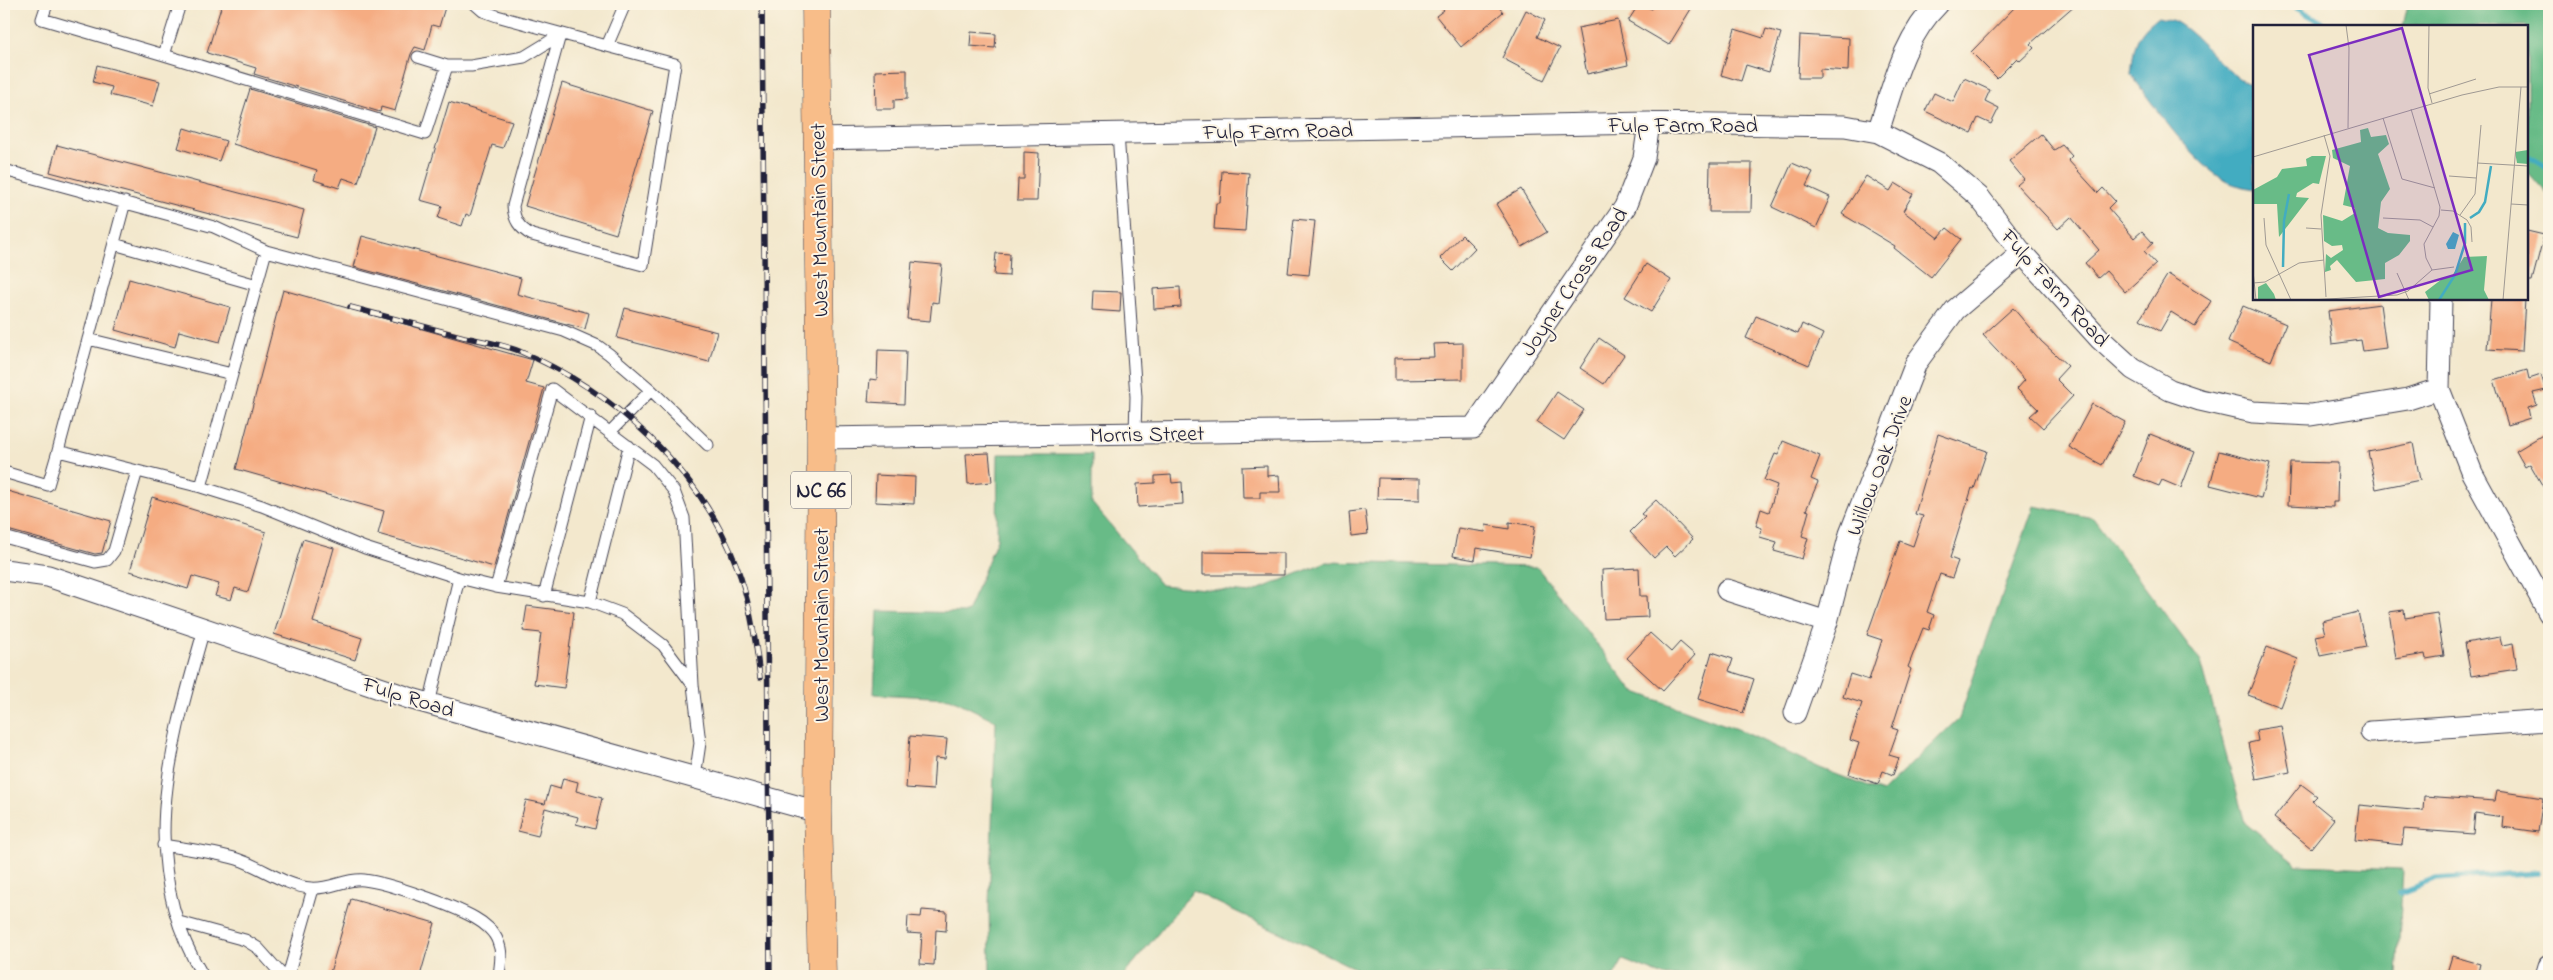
<svg xmlns="http://www.w3.org/2000/svg" width="2553" height="980" viewBox="0 0 2553 980" font-family="'Indie Flower',sans-serif">
<style>
.forest{fill:#68bb87;stroke:#456e61}
.water{fill:#42acc1;stroke:#32677e}
.lines{fill:none;stroke-linecap:round;stroke-linejoin:round}
.stream{stroke:#42acc1;stroke-width:5.5}
.building{fill:#f5ac82}
.lane-casing{stroke:#414051;stroke-width:13}
.street-casing{stroke:#414051;stroke-width:23}
.primary-casing{stroke:#414051;stroke-width:29}
.lane{stroke:#fff;stroke-width:11}
.street{stroke:#fff;stroke-width:21}
.primary{stroke:#f8bd89;stroke-width:28}
.rail-casing{stroke:#22223b;stroke-width:5.5}
.rail{stroke:#fcf5e5;stroke-width:4;stroke-dasharray:11;stroke-linecap:butt}
.labels{text-anchor:middle;stroke-width:4;stroke-linejoin:round;paint-order:stroke}
.shield{fill:#fcf5e5;stroke:#63616e;stroke-width:1}
.shield-label{font-size:21px;font-weight:bold;fill:#22223b}
.street-label{font-size:22px;fill:#22223b;stroke:#fcf5e5}
.inset-river{fill:none;stroke:#42acc1;stroke-width:2.5}
.inset-road{fill:none;stroke:#9f9993;stroke-width:1}
.view{fill:#7b2cbf;fill-opacity:0.15;stroke:#7b2cbf;stroke-width:2.5}
.inset-edge{fill:none;stroke:#22223b;stroke-width:2.5}
</style>
<rect width="100%" height="100%" fill="#fcf5e5"/>
<filter id="ink" filterUnits="userSpaceOnUse"><feTurbulence type="fractalNoise" baseFrequency=".02" numOctaves="2"/><feDisplacementMap in="SourceGraphic" scale="10" xChannelSelector="R" yChannelSelector="G"/><feConvolveMatrix kernelMatrix="1 2 1 2 8 2 1 2 1" color-interpolation-filters="sRGB"/></filter>
<filter id="wash" filterUnits="userSpaceOnUse"><feTurbulence type="fractalNoise" baseFrequency=".0096" numOctaves="4" result="noise"/><feDisplacementMap in="SourceGraphic" scale="20" xChannelSelector="R" yChannelSelector="G"/><feGaussianBlur stdDeviation="1.12" result="paint"/><feColorMatrix in="noise" values="0 0 0 0 0 0 0 0 0 0 0 0 0 0 0 0 0 1.4 0 .05"/><feComposite in="paint" operator="in"/></filter>
<g filter="url(#wash)">
<rect width="100%" height="100%" fill="#f3e8cd"/>
<path class="forest" d="M2408,4H2549V197L2527,172V26H2403Z
M998,454H1092V503L1161,585L1250,593L1326,562L1537,567L1633,691L1742,731L1820,768L1882,792L1959,718L2034,506L2093,518L2201,662L2245,823L2297,865L2403,869L2397,976H1664L1623,960L1614,976H1371L1193,891L1123,976H990L989,904L996,721L950,698L874,694L878,611L967,613L997,539Z"/>
<path class="water" d="M2158,17C2164,19 2171,19 2176,22C2205,39 2222,74 2254,86V189C2246,187 2236,186 2228,182C2195,166 2152,104 2131,74C2134,46 2135,34 2158,17Z"/>
<g class="lines">
<path class="stream" d="M2290,4L2328,26
M2527,156L2549,169
M2400,893L2436,879L2538,872"/>
</g>
<g id="blocks">
<path class="building" d="M222,4H446L439,27L432,25L425,50L415,47L411,54L395,111L381,107L380,112L254,74L256,68L207,53Z
M1439,4H1496L1503,12L1461,47L1436,16L1444,10Z
M1639,4L1652,9L1655,4H1694L1669,45L1628,21Z
M2018,4H2076L2030,44L2034,48L2020,61L2017,58L1997,78L1971,52Z
M1526,10L1545,20L1537,37L1560,48L1544,80L1502,58Z
M1618,20L1628,65L1587,74L1578,28Z
M1735,29L1763,38L1766,29L1781,33L1769,72L1746,65L1741,81L1721,75Z
M971,32L996,34L995,48L970,46Z
M1800,35L1849,38L1848,71L1820,69V78H1798Z
M97,65L160,81L153,106L110,95L112,87L93,82Z
M907,70V99L894,100V109H876L875,71Z
M1964,78L1990,90L1985,101L1999,108L1991,124L1978,118L1971,133L1925,111L1934,93L1953,102Z
M562,83L653,111L616,234L525,206Z
M250,89L375,127L358,183L343,178L339,188L314,180L317,170L233,144Z
M449,102L512,121L503,148L492,145L470,216L466,214L462,226L438,218L442,206L420,200Z
M184,128L226,141L219,161L178,148Z
M2041,134L2054,150L2062,145L2072,156L2068,160L2098,193L2103,188L2115,201L2108,208L2134,238L2142,231L2153,243L2144,251L2156,264L2125,292L2106,271L2098,278L2085,263L2099,250L2071,217L2058,229L2017,185L2024,179L2009,161Z
M57,145L304,210L297,237L50,172Z
M1024,152L1039,153L1037,201H1017L1018,179H1024Z
M1710,163H1752L1751,212H1709Z
M1792,163L1813,172L1806,186L1830,197L1816,228L1772,207Z
M1222,171L1249,173L1245,231L1214,229L1216,203H1220Z
M1866,176L1890,191L1895,183L1913,194L1903,211L1938,238L1947,228L1961,239L1931,277L1894,248L1895,246L1842,214Z
M1521,189L1547,232L1522,247L1496,204Z
M1294,219L1315,221L1309,275L1288,273Z
M2527,231L2544,235L2532,281H2527Z
M1462,235L1475,248L1453,271L1440,258Z
M362,236L521,278L517,294L589,313L585,329L354,267Z
M996,253L1010,254L1009,276L994,275Z
M912,262L942,265L938,303L932,302L930,321L907,319Z
M1646,264L1671,280L1651,312L1625,297Z
M2168,274L2211,301L2195,327L2171,312L2160,331L2140,319Z
M129,279L230,307L220,342L179,331L175,347L115,330Z
M1180,287L1181,307L1154,309L1153,289Z
M283,290L533,360L526,383L544,388L494,567L378,534L384,511L236,469Z
M1093,291L1121,292L1120,312L1092,310Z
M2491,299H2525L2522,351L2487,349Z
M2380,304L2386,348L2363,351L2361,340L2332,344L2328,311Z
M2243,306L2286,324L2271,361L2228,342Z
M625,308L717,332L709,362L617,338Z
M2013,308L2041,341L2068,366L2056,379L2073,396L2043,428L2030,416L2038,409L2017,389L2025,380L1983,335Z
M1756,316L1798,334L1802,324L1823,334L1809,365L1746,338Z
M1599,338L1624,355L1604,384L1580,368Z
M1463,343V379L1395,380V358L1434,357L1433,344Z
M878,350L906,351L904,404L868,402L870,379L877,380Z
M2527,370L2529,379L2541,375L2546,390L2533,393L2537,405L2528,408L2530,418L2508,425L2494,380Z
M1557,392L1584,410L1564,440L1537,422Z
M2092,404L2125,422L2102,465L2069,447Z
M2549,431V497L2530,464L2525,467L2516,451Z
M1938,434L1987,451L1974,489L1972,488L1950,558L1958,561L1952,578L1940,574L1927,612L1934,615L1929,630L1923,628L1908,667L1911,669L1892,728L1898,730L1889,755L1899,758L1893,775L1883,771L1878,784L1849,774L1859,743L1850,740L1862,703L1843,697L1850,674L1869,680L1882,640L1867,635L1900,541L1913,546L1923,516L1915,514Z
M2150,434L2195,452L2181,488L2162,480L2159,486L2134,476Z
M1783,441L1820,456L1811,479L1818,482L1806,510L1809,511L1802,536L1808,538L1802,559L1774,551L1777,542L1760,537L1762,528L1756,526L1761,509L1769,512L1777,485L1764,480L1775,454L1778,455Z
M2413,443L2420,480L2376,489L2368,452Z
M2219,451L2270,464L2261,498L2210,485Z
M989,453L992,482L968,484L966,454Z
M2290,462L2338,463L2337,502H2333V507L2288,505Z
M1267,466V476L1279,475L1280,492H1260V498H1243L1242,467Z
M876,475L915,477L914,504L875,502Z
M1171,475L1172,483L1182,482L1183,504L1138,507L1137,484L1155,483V476Z
M1378,478L1420,479V500L1377,499Z
M4,490L111,521L102,553L95,554L4,529Z
M152,497L266,532L248,592L235,588L231,600L215,596L219,584L192,576L188,589L130,571Z
M1656,500L1693,539L1675,556L1666,547L1654,558L1630,532L1645,517L1641,514Z
M1365,510L1368,534L1351,536L1349,512Z
M1509,522L1535,526L1530,557L1477,548L1475,560L1453,556L1458,528L1485,532L1486,525L1509,529Z
M303,539L334,548L313,622L362,638L355,660L274,634Z
M1203,552L1284,553V575H1203Z
M1639,568L1640,596H1647L1648,617L1604,619L1602,570Z
M527,606L574,612L564,688L534,684L541,633L523,631Z
M2404,610L2405,618L2437,613L2444,656L2426,659L2425,654L2396,659L2389,612Z
M2358,612L2366,647L2320,656L2315,636L2325,634L2322,621Z
M1650,633L1671,652L1680,642L1695,655L1663,691L1627,658Z
M2500,637L2502,645L2513,643L2517,669L2471,676L2465,643Z
M2267,647L2298,659L2280,707L2248,695Z
M1712,652L1733,659L1729,671L1754,679L1743,713L1698,699Z
M2281,726L2290,772L2256,779L2249,743L2258,741L2256,730Z
M910,736L947,739L945,759L935,758L933,790L906,788Z
M563,778L578,782L576,791L602,798L595,829L576,824L578,817L545,808L538,836L518,831L526,800L545,804L550,786L560,789Z
M2301,784L2317,796L2312,801L2334,819L2311,848L2274,818Z
M2497,791L2543,798L2538,832L2502,827L2503,817L2475,813L2473,834L2404,829L2402,845L2355,840L2359,805L2423,811L2424,796L2495,801Z
M351,899L435,923L420,976H329Z
M922,910L947,912L946,931L936,930L934,965L920,964L922,934L907,933L908,916L921,917Z
M2452,956L2480,964L2477,976H2446Z"/>
</g>
</g>
<g filter="url(#ink)">
<use href="#blocks" fill-opacity="0" stroke="#414051" stroke-width="1"/>
<g class="lines">
<defs>
<path id="lane" d="M47,4L42,19L164,55L180,4
M475,4L483,11L497,16L607,46L625,4
M560,35L513,206C514,220 519,228 532,235L643,265L675,64L607,46
M164,55L425,134L447,66
M418,57L447,66H471L524,57L560,35
M1118,133L1136,397L1135,433
M4,170L214,227L266,251
M114,244L257,285
M88,339L232,374
M611,431L651,390
M58,451L125,202
M4,472L48,485L58,451L201,487
M4,537L95,562L107,560L114,551L137,471
M459,578L365,548L262,506L201,487L266,251L564,331L598,346L609,354L651,390L708,445
M496,587L552,389L653,465L674,491L684,518L693,685
M544,596L591,416
M590,602L629,446
M429,704L459,578L496,587L590,602L622,614L663,645L693,685L700,743L695,777
M163,845C187,849 214,852 237,859C262,867 285,886 311,888C329,890 346,878 364,880C389,883 452,905 475,918C484,923 495,932 498,942C503,953 500,965 499,976
M179,922L245,940L258,948L283,976
M203,976C134,863 171,746 204,629
M288,976L313,889"/>
<path id="street" d="M1878,132C1893,87 1903,38 1938,4
M817,139L1649,123L1845,126L1878,132L1939,163L1979,197L2022,253L2100,339L2133,369L2170,390L2200,400L2253,412L2311,415L2408,399L2439,389
M2441,299L2439,389L2472,473L2549,613
M821,438L1473,428L1625,207L1644,158L1649,123
M4,570L48,576L412,699L818,812
M1727,590L1827,622
M1795,713L1827,622L1850,534L1916,363L1955,310L2022,253
M2371,732L2549,720
M2546,976L2549,966"/>
<path id="primary" d="M816,4L821,438L818,812L822,976"/>
</defs>
<use href="#lane" class="lane-casing"/>
<use href="#street" class="street-casing"/>
<use href="#primary" class="primary-casing"/>
<use href="#lane" class="lane"/>
<use href="#street" class="street"/>
<use href="#primary" class="primary"/>
<defs>
<path id="rail" d="M762,4L770,976
M350,307C388,317 426,327 464,337C482,341 502,344 519,351C613,390 701,470 737,567C750,601 756,641 760,678"/>
</defs>
<use href="#rail" class="rail-casing"/>
<use href="#rail" class="rail"/>
</g>
</g>
<g class="labels">
<rect class="shield" x="791" y="471.5" width="60" height="37" rx="4"/>
<g class="shield-label">
<text x="821" y="497">NC 66</text>
</g>
<g class="street-label">
<text x="1683" y="132">Fulp Farm Road</text>
<text transform="translate(1278 130) rotate(-1)" y="8">Fulp Farm Road</text>
<text transform="translate(818 220) rotate(-91)" y="8">West Mountain Street</text>
<text transform="translate(1573 281) rotate(-56)" y="8">Joyner Cross Road</text>
<text transform="translate(2056 287) rotate(48)" y="8">Fulp Farm Road</text>
<text transform="translate(1147 433) rotate(-1)" y="8">Morris Street</text>
<text transform="translate(1878 465) rotate(-69)" y="8">Willow Oak Drive</text>
<text transform="translate(820 625) rotate(-90)" y="8">West Mountain Street</text>
<text transform="translate(409 696) rotate(17)" y="8">Fulp Road</text>
</g>
</g>
<g transform="translate(2253 25)">
<rect width="275" height="275" fill="#f3e8cd"/>
<path d="M115,103L118,112L133,110L136,119L125,129L137,164L128,177L125,203L135,208L157,210V216L146,230L132,238V254L103,257L84,235L77,241L78,245L72,247L73,229L78,233L90,225L89,220L79,221L71,216L70,190L89,196L102,188V183L90,180L97,141L80,133L79,125L108,117L107,105ZM275,125V139L264,138L262,127ZM59,131H73L66,159L60,158L44,168L43,172L56,173L26,212L24,179H0V165L24,152L29,144L54,141L53,134ZM234,231L231,265L236,275H176L172,267L189,254L199,251L211,232ZM13,258L21,269L23,275H5V262Z" fill="#68bb87"/>
<path d="M200,207L206,210L202,224H195L193,219Z" fill="#42acc1"/>
<path class="inset-river" d="M217,193L226,187L232,177L238,141M30,242L31,196L36,169M186,275L202,250L212,218V198"/>
<path class="inset-road" d="M93,0L96,23L95,103M176,0L175,63L179,78M176,69L223,54M158,84L187,182L186,191L171,219L173,233L179,245M130,93L149,154L182,163M71,110L77,131L68,190L73,272M0,132L209,70L246,62H275M224,138L275,141M196,151L223,153M258,179L275,180M188,185L200,186L214,195L218,202L219,217M207,190L222,169L228,100M11,193L13,220L38,275M130,193L167,195L180,202M53,203L68,204M0,246L3,275M144,248L156,275M0,258L12,257L46,238L71,235M57,275L144,270L155,266L179,245L201,242M250,275L268,62"/>
<path class="view" d="M149,3L219,245L126,272L56,30Z"/>
<rect width="275" height="275" class="inset-edge"/>
</g>
<rect width="2553" height="980" fill="none" stroke="#fcf5e5" stroke-width="20"/>
</svg>
